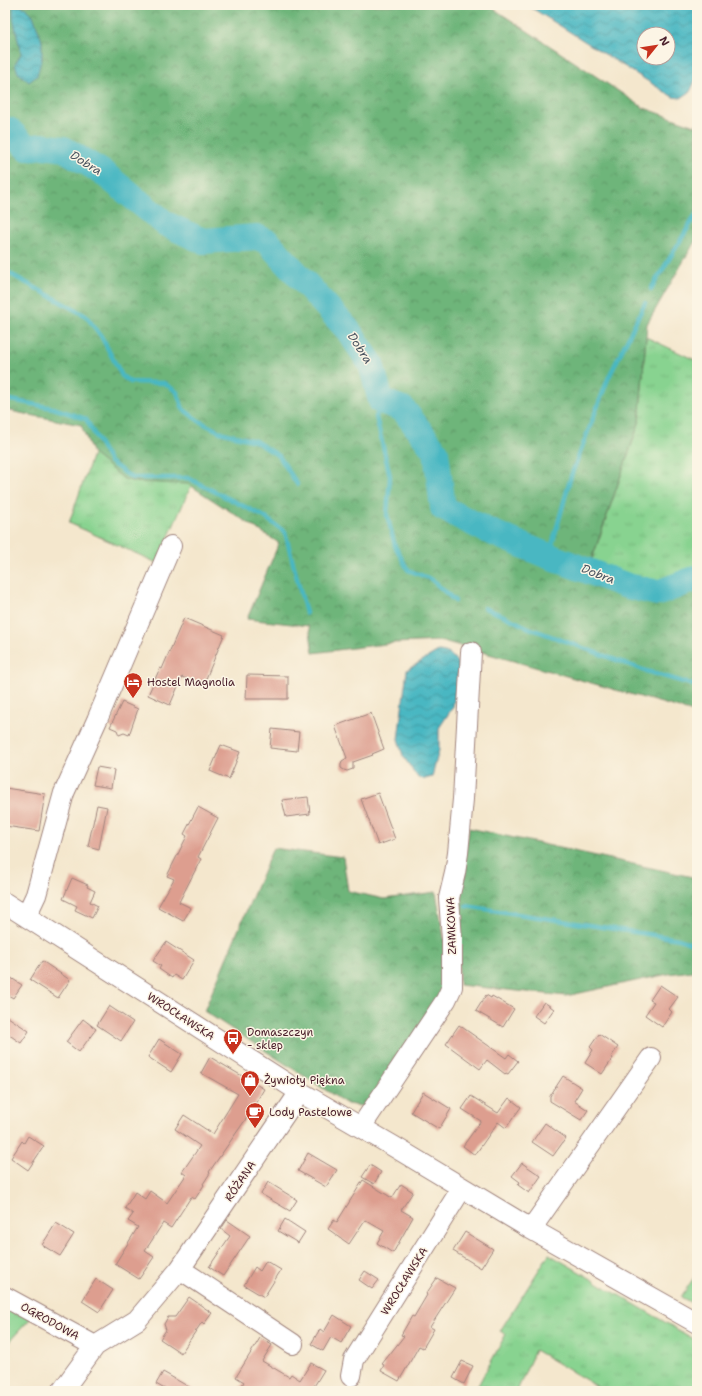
<svg xmlns="http://www.w3.org/2000/svg" width="702" height="1396" viewBox="0 0 702 1396" font-family="'Shantell Sans',sans-serif">
<style>
.grass{fill:url(#grass-tufts);stroke:#69795e}
.forest{fill:url(#forest-crowns);stroke:#5c6a52}
.park{fill:url(#park-crowns);stroke:#69795e}
.water{fill:url(#water-waves);stroke:#4a6b76;fill-rule:evenodd}
.lines{fill:none;stroke-linecap:round;stroke-linejoin:round}
.stream{stroke:#49b7c2;stroke-width:4.5}
.river{stroke:#49b7c2;stroke-width:26}
.building{fill:#dd9e8f}
.minor-casing{stroke:#9f837c;stroke-width:22}
.minor{stroke:#fff;stroke-width:20}
.labels{text-anchor:middle;stroke-width:3;stroke-linejoin:round;paint-order:stroke}
.poi-label{font-size:11px;fill:#4a1f2b;stroke:#fcf5e5;text-anchor:start}
.street-label{font-size:11px;fill:#4a1f2b;stroke:#fcf5e5}
.water-label{font-size:12px;font-style:italic;fill:#4a5460;stroke:#fcf5e5}
</style>
<defs>
<pattern id="grass-tufts" width="24" height="20" patternUnits="userSpaceOnUse"><rect width="24" height="20" fill="#88d390"/><path d="M3 7l-1-3M5 7V3M7 7l1-3M15 17l-1-3M17 17v-4M19 17l1-3" fill="none" stroke="#77b57c"/></pattern>
<pattern id="forest-crowns" width="20" height="18" patternUnits="userSpaceOnUse"><rect width="20" height="18" fill="#6eb57a"/><path d="M2 6a3 3 0 1 1 6 0M12 15a3 3 0 1 1 6 0" fill="none" stroke="#5c9364"/></pattern>
<pattern id="park-crowns" width="20" height="18" patternUnits="userSpaceOnUse"><rect width="20" height="18" fill="#88d390"/><path d="M2 6a3 3 0 1 1 6 0M12 15a3 3 0 1 1 6 0" fill="none" stroke="#77b57c"/></pattern>
<pattern id="water-waves" width="16" height="10" patternUnits="userSpaceOnUse"><rect width="16" height="10" fill="#49b7c2"/><path d="M0 5q4-4 8 0t8 0" fill="none" stroke="#3f949e"/></pattern>
</defs>
<rect width="100%" height="100%" fill="#fcf5e5"/>
<filter id="ink" filterUnits="userSpaceOnUse"><feTurbulence type="fractalNoise" baseFrequency=".025" numOctaves="2"/><feDisplacementMap in="SourceGraphic" scale="8" xChannelSelector="R" yChannelSelector="G"/><feConvolveMatrix kernelMatrix="1 2 1 2 8 2 1 2 1" color-interpolation-filters="sRGB"/></filter>
<filter id="wash" filterUnits="userSpaceOnUse"><feTurbulence type="fractalNoise" baseFrequency=".012" numOctaves="4" result="noise"/><feDisplacementMap in="SourceGraphic" scale="16" xChannelSelector="R" yChannelSelector="G"/><feGaussianBlur stdDeviation="0.9" result="paint"/><feColorMatrix in="noise" values="0 0 0 0 0 0 0 0 0 0 0 0 0 0 0 0 0 1.4 0 .05"/><feComposite in="paint" operator="in"/></filter>
<g filter="url(#wash)">
<rect width="100%" height="100%" fill="#f4e7cd"/>
<path class="grass" d="M646,337L697,361V569L672,579L646,586L589,568L639,423Z
M93,454L124,479L135,482L188,483L191,486L157,563L69,523Z
M549,1254L697,1341V1391H605L535,1350L517,1391H475L506,1334L500,1331Z
M5,1304L31,1318L5,1346Z"/>
<path class="forest" d="M5,5H488L644,108L695,126L697,123V238L647,324L639,423L586,576L626,591L657,597L678,590L697,581V713L443,641L393,643L313,653L309,626L247,619L279,543L188,484L135,482L124,479L93,454L81,425L5,410Z
M469,828L697,878V972L692,971L668,974L566,996L459,985V905Z
M273,848L343,857L348,891L384,899L436,892L447,955L439,1000L369,1107L347,1104L204,1011Z"/>
<path class="park" d="M697,1273V1306L681,1297Z"/>
<path class="water" d="M527,5H697V77L690,92L681,98L673,97ZM644,34H668V58H644Z
M20,6L26,8L33,15L42,41V58L37,76L29,82L18,73L15,64L21,54L13,17V7Z
M438,651C450,652 452,655 459,665L453,707L439,728V750L432,777L425,779L418,778L403,756L398,739L407,670Z"/>
<g class="lines">
<path class="stream" d="M5,271L86,316L101,336L122,376L130,382L164,383L177,392L183,409L199,421L220,432L255,441L279,456L297,484
M651,289L697,213
M5,399L53,408L86,419L110,462L132,478H188L263,516L285,532L306,613
M381,401L376,417L390,476L387,515L395,546L408,570L431,579L455,601
M549,556L571,476L608,379L645,303
M484,608L504,616L529,628L646,671L697,686
M466,906L679,939L697,946"/>
<path class="river" d="M5,129L9,130L27,148L43,146L64,149L102,172L166,224L203,241L257,237L268,242L348,330L371,364L381,401L403,409L436,452L443,508L486,530L541,553L627,586L658,593L697,578"/>
</g>
<g id="blocks">
<path class="building" d="M184,618L224,635L203,686L182,677L170,705L148,695L160,668L162,669Z
M247,675L288,676V699H246Z
M122,702L138,709L129,735L124,733L119,735L117,730L110,727Z
M371,713L384,749L372,754L373,755L353,762V769L347,771L344,770L341,768V764L342,761L347,758L335,726Z
M272,729L299,732L297,751L270,748Z
M221,745L240,752L229,779L210,771Z
M97,767L114,770L111,788L93,785Z
M5,788L45,794L39,831L5,826Z
M378,793L395,839L378,845L361,799Z
M308,797L310,814L286,817L282,800Z
M97,805L107,807L99,849L88,846Z
M198,807L218,818L198,857L201,859L179,902L191,908L183,921L158,907L174,879L167,876L187,836L184,834Z
M72,878L88,885L87,887L95,891L90,902L98,906L92,918L75,910L77,906L63,899Z
M166,942L194,960L182,980L174,975L172,978L159,969L161,966L153,961Z
M42,961L70,980L58,998L30,980Z
M5,974L22,985L13,998L5,993Z
M660,985L678,997L669,1009L672,1012L662,1027L645,1015L654,1002L650,1000Z
M486,995L491,998L492,996L514,1009L503,1027L476,1011Z
M544,1002L554,1009L544,1023L534,1016Z
M109,1006L133,1022L121,1041L97,1025Z
M5,1015L29,1031L21,1043L5,1032Z
M83,1019L96,1029L79,1052L66,1042Z
M459,1025L506,1058L509,1054L518,1061L508,1074L506,1073L505,1074L487,1060L480,1069L446,1044Z
M599,1034L618,1047L611,1057L613,1058L602,1074L585,1063L593,1050L590,1047Z
M159,1039L182,1054L171,1072L148,1057Z
M210,1057L264,1089L254,1106H255L209,1172L210,1173L203,1184L204,1185L195,1199L191,1197L171,1228L163,1223L145,1251L154,1257L139,1279L115,1264L138,1227L128,1221L133,1214L125,1208L135,1192L145,1199L150,1191L167,1203L186,1175L182,1172L200,1146L175,1129L184,1115L213,1134L238,1094L201,1073Z
M563,1076L582,1088L574,1101L588,1110L581,1120L550,1101V1096Z
M423,1092L451,1109L439,1129L411,1112Z
M471,1096L498,1113L509,1098L521,1107L506,1128L498,1122L475,1155L463,1146L481,1121L462,1109Z
M545,1123L566,1138L553,1156L532,1142Z
M28,1136L44,1146L28,1170L11,1158L22,1141L24,1143Z
M308,1153L337,1170L326,1187L298,1171Z
M522,1163L541,1176L529,1193L518,1185L520,1182L512,1176Z
M370,1165L381,1172L374,1184L362,1177Z
M363,1180L392,1198L401,1184L413,1192L401,1210L413,1217L393,1253L377,1243L384,1231L365,1220L349,1244L328,1229L334,1220L337,1222Z
M268,1182L297,1200L290,1211L261,1194Z
M285,1219L305,1232L298,1243L278,1231Z
M227,1220L250,1236L223,1276L209,1267L230,1236L221,1229Z
M56,1223L74,1234L60,1256L42,1245Z
M465,1232L493,1249L481,1268L453,1251Z
M266,1261L281,1270L264,1297L244,1285L255,1267L260,1271Z
M365,1271L379,1280L372,1289L359,1280Z
M437,1278L455,1288L430,1327L434,1329L423,1348L419,1346L399,1381L381,1371L384,1365L382,1364L404,1336L401,1335L412,1316L414,1317L427,1295L426,1294Z
M96,1279L113,1290L99,1312L82,1301Z
M189,1297L212,1313L204,1324L202,1322L181,1353L160,1339L166,1330L164,1324L168,1317H175Z
M334,1315L351,1326L341,1343L331,1337L323,1351L311,1344L320,1329L324,1332Z
M260,1338L272,1345L262,1361L289,1377L291,1374L300,1380L311,1363L324,1370L313,1388L319,1391H238L244,1382L236,1377Z
M462,1361L473,1366L464,1384L453,1378Z
M163,1372L196,1391H168L156,1384Z"/>
</g>
</g>
<g filter="url(#ink)">
<use href="#blocks" fill-opacity="0" stroke="#9f837c" stroke-width="1"/>
<g class="lines">
<defs>
<path id="minor" d="M5,903L300,1092L393,1146L531,1229L697,1323
M26,916L36,895L64,793L97,720L171,546
M361,1127L446,1000L452,987V939L449,898L455,873L458,853L463,799L471,652
M531,1229L651,1058
M180,1269L293,1344
M5,1297L95,1346
M351,1376L354,1360L462,1188
M62,1391L95,1346L137,1320L180,1269L300,1092"/>
</defs>
<use href="#minor" class="minor-casing"/>
<use href="#minor" class="minor"/>
</g>
</g>
<defs>
<symbol id="hotel-pin" viewBox="-11 -11 22 30"><path d="M0 17L-7.5 6A9.5 9.5 0 1 1 7.5 6Z" fill="#c8321e" stroke="#fcf5e5"/><path d="M-6-4.5h1.5V1H6V5H4.5V3h-9V5H-6ZM-4 0a1.8 1.8 0 1 1 3.6 0ZM.5 0V-2.5h3Q6-2.5 6 0Z" fill="#fff"/></symbol>
<symbol id="bus-pin" viewBox="-11 -11 22 30"><path d="M0 17L-7.5 6A9.5 9.5 0 1 1 7.5 6Z" fill="#c8321e" stroke="#fcf5e5"/><path d="M-5-6H5V4H4V6H2V4H-2V6H-4V4H-5ZM-3.5-4V0h7V-4ZM-3.5 1.2v1.5H-2V1.2ZM2 1.2v1.5H3.5V1.2Z" fill="#fff"/></symbol>
<symbol id="shop-pin" viewBox="-11 -11 22 30"><path d="M0 17L-7.5 6A9.5 9.5 0 1 1 7.5 6Z" fill="#c8321e" stroke="#fcf5e5"/><path d="M-5-2.5h2.3a2.7 3.5 0 0 1 5.4 0H5L5.5 6h-11ZM-1.5-2.5h3a1.5 2.3 0 0 0-3 0Z" fill="#fff"/></symbol>
<symbol id="cafe-pin" viewBox="-11 -11 22 30"><path d="M0 17L-7.5 6A9.5 9.5 0 1 1 7.5 6Z" fill="#c8321e" stroke="#fcf5e5"/><path d="M-5.5-4.5H6V0H3Q3 3.5 0 3.5H-2.5Q-5.5 3.5-5.5 0ZM3-3.2v2h1.7v-2ZM-6 4.5H4V6H-6Z" fill="#fff"/></symbol>
</defs>
<g fill-rule="evenodd">
<use href="#hotel-pin" x="122" y="671" width="22" height="30"/>
<use href="#bus-pin" x="222" y="1027" width="22" height="30"/>
<use href="#shop-pin" x="239" y="1069" width="22" height="30"/>
<use href="#cafe-pin" x="244" y="1101" width="22" height="30"/>
</g>
<g class="labels">
<g class="poi-label">
<text x="147" y="686">Hostel Magnolia</text>
<text x="247" y="1036">Domaszczyn<tspan x="247" dy="13">- sklep</tspan></text>
<text x="264" y="1084">Żywioły Piękna</text>
<text x="269" y="1116">Lody Pastelowe</text>
</g>
<g class="street-label">
<text transform="translate(451 926) rotate(-92)" y="4">ZAMKOWA</text>
<text transform="translate(181 1016) rotate(33)" y="4">WROCŁAWSKA</text>
<text transform="translate(240 1181) rotate(-56)" y="4">RÓŻANA</text>
<text transform="translate(404 1281) rotate(-58)" y="4">WROCŁAWSKA</text>
<text transform="translate(50 1321) rotate(29)" y="4">OGRODOWA</text>
</g>
<g class="water-label">
<text transform="translate(86 163) rotate(32)" y="4">Dobra</text>
<text transform="translate(360 348) rotate(57)" y="4">Dobra</text>
<text transform="translate(598 574) rotate(21)" y="4">Dobra</text>
</g>
</g>
<rect width="702" height="1396" fill="none" stroke="#fcf5e5" stroke-width="20"/>
<g transform="translate(656 46) rotate(60)"><circle r="19" fill="#fcf5e5" stroke="#b59f9b"/>
<path d="M0-3L7 15L0 10L-7 15Z" fill="#c8321e"/>
<text y="-6" font-size="11" font-weight="bold" text-anchor="middle" fill="#4a1f2b">N</text>
</g>
</svg>
